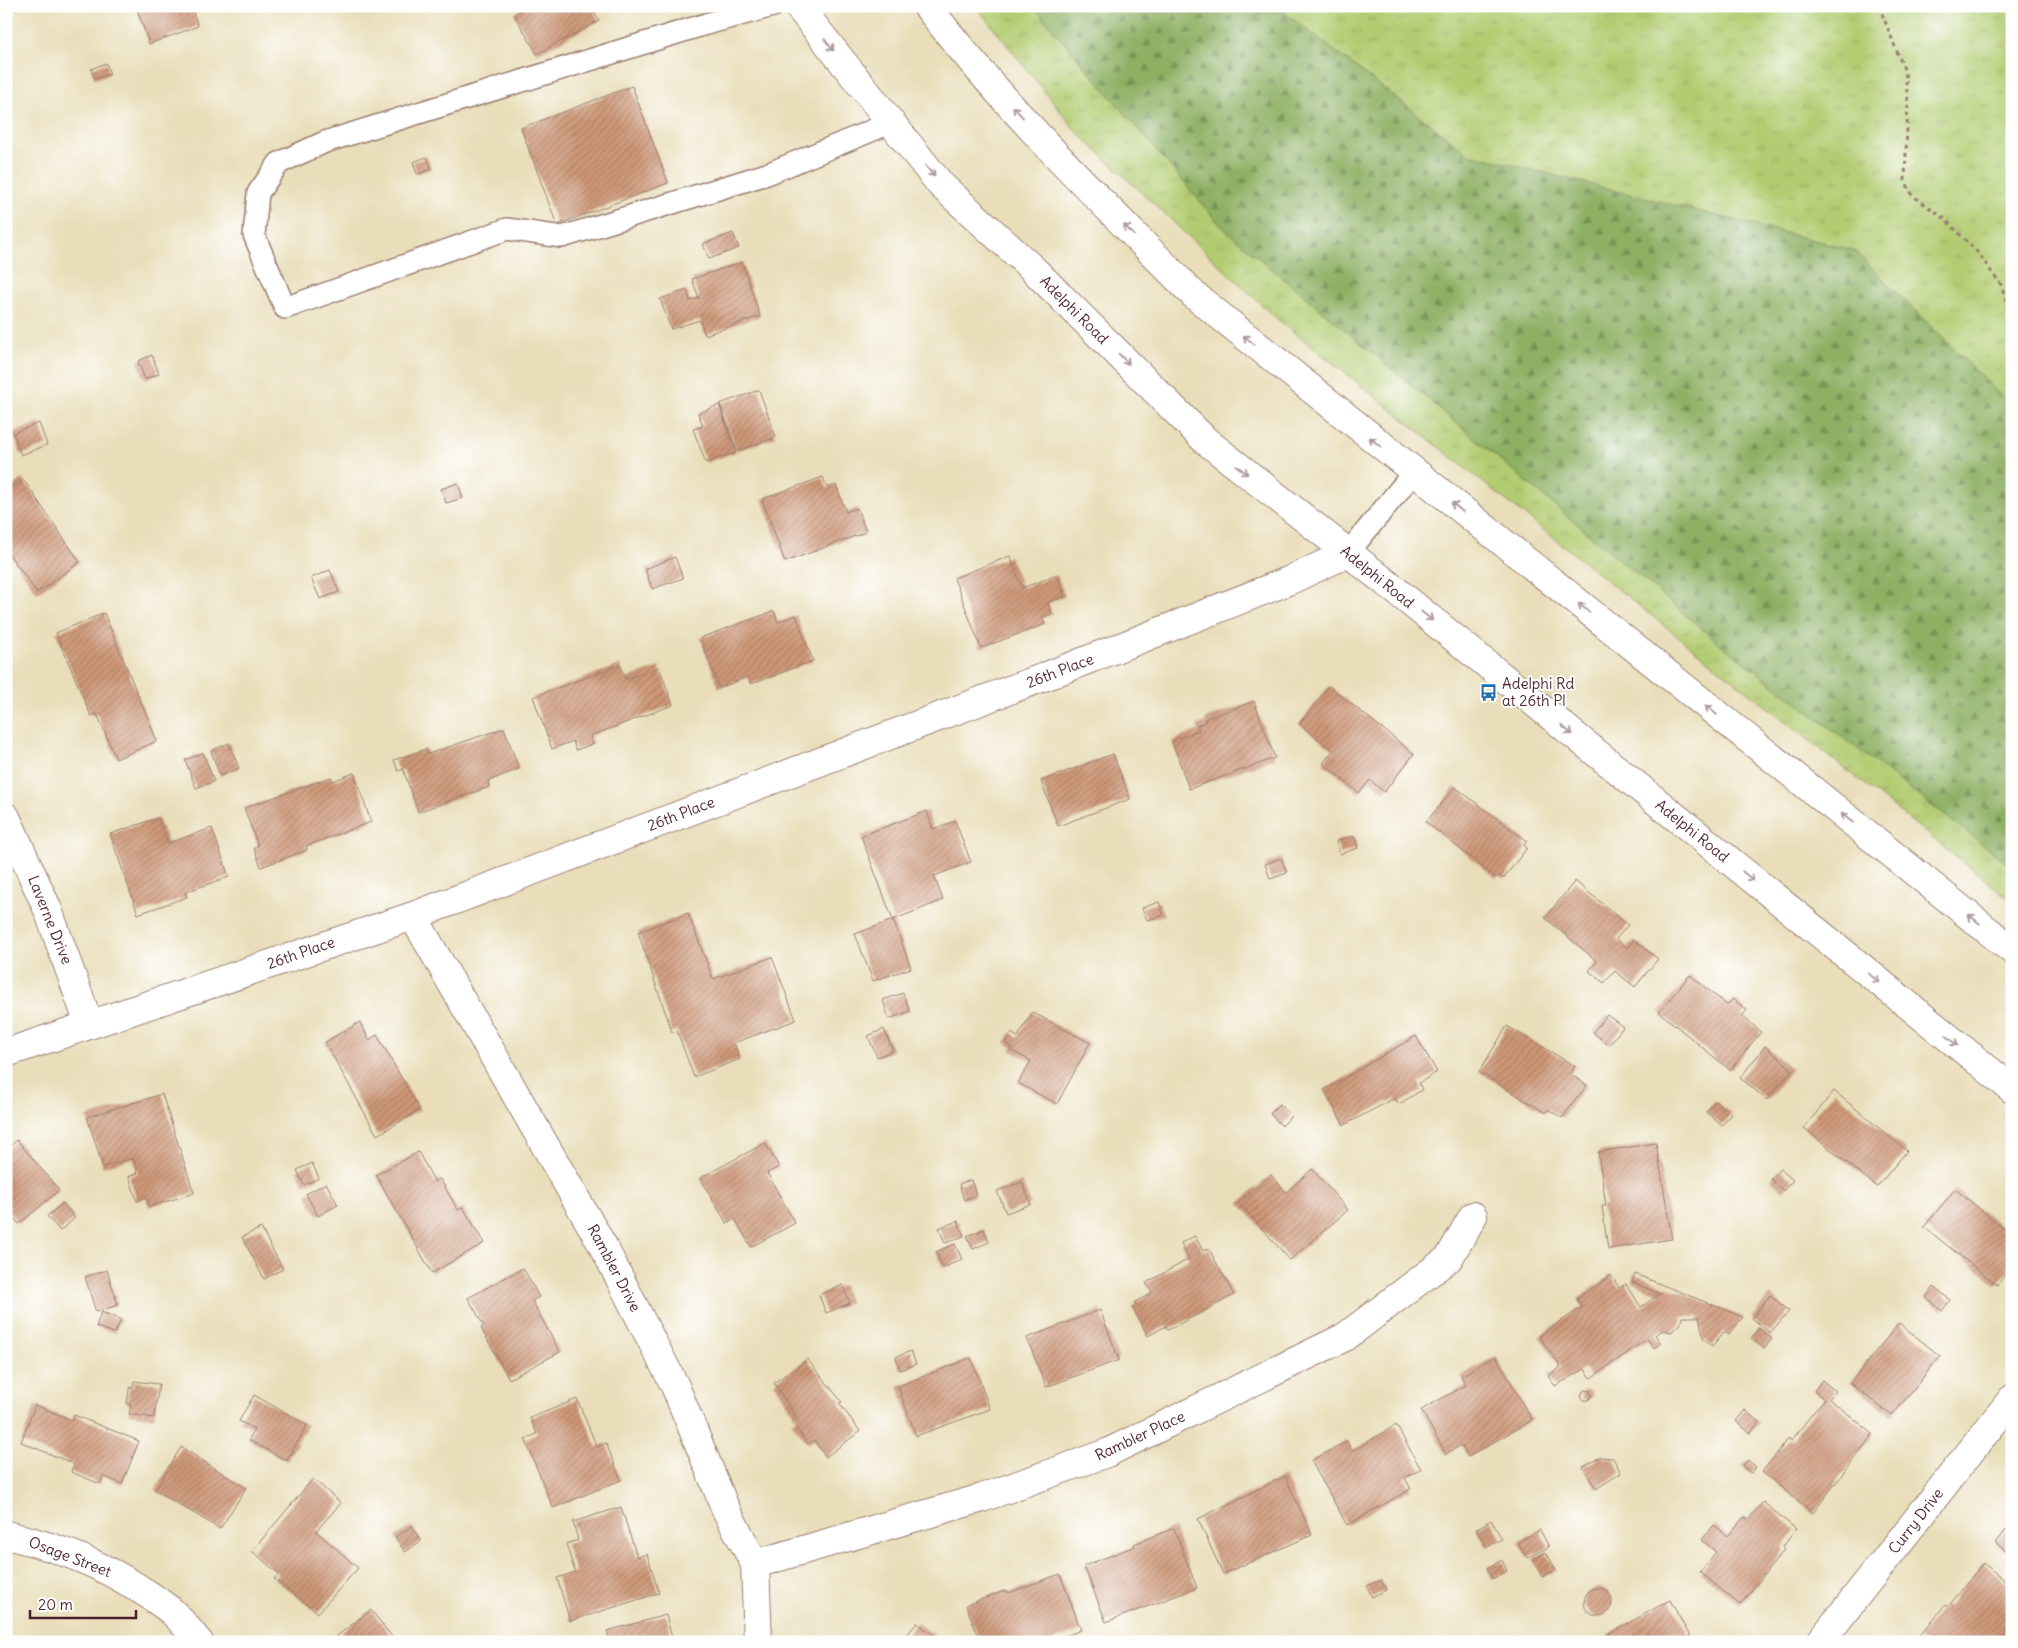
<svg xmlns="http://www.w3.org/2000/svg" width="2018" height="1648" viewBox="0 0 2018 1648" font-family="Delius,sans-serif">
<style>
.grass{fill:url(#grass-tufts);stroke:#7e764e}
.forest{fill:url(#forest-firs);stroke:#6c6847}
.sand{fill:url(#sand-dots);stroke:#9c7c64}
.building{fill:url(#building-hatch)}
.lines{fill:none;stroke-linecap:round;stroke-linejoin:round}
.lane-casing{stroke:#9a7e72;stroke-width:24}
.street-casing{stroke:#9a7e72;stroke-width:30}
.secondary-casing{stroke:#9a7e72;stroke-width:30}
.path{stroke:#9a7e72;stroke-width:3;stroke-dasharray:4 4;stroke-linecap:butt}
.lane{stroke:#fff;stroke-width:21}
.street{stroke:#fff;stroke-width:28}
.secondary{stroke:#fff;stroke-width:28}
.oneway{stroke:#ae9aa0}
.labels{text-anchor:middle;stroke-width:4;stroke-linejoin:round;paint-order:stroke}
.street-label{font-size:15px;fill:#4a1f2b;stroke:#fff}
.poi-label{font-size:15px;fill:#4a1f2b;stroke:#fff;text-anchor:start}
</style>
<defs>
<pattern id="grass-tufts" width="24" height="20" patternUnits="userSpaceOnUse" patternTransform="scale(1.25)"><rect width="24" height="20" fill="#b2cc71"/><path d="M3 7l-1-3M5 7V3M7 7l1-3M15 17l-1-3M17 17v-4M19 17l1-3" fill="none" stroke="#9baf62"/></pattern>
<pattern id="forest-firs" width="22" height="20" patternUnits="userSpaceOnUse" patternTransform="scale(1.25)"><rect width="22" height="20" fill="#8db063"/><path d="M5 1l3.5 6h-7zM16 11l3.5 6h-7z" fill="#758f52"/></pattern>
<pattern id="sand-dots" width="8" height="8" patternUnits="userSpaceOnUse" patternTransform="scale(1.25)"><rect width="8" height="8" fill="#eeda9e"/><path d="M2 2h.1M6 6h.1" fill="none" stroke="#cebb88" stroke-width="1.8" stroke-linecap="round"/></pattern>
<pattern id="building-hatch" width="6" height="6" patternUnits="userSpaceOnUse" patternTransform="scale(1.25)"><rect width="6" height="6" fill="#ce9878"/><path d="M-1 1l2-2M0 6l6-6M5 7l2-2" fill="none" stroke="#a97b63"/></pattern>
</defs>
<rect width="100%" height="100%" fill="#fff"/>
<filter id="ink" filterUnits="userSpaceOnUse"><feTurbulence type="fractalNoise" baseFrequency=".02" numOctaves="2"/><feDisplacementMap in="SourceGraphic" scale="10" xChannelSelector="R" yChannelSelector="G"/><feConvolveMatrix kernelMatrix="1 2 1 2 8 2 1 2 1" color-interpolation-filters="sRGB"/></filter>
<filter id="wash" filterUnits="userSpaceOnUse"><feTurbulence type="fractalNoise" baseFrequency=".0096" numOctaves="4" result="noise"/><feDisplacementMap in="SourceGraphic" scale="20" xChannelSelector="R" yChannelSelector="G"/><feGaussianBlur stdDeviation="1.12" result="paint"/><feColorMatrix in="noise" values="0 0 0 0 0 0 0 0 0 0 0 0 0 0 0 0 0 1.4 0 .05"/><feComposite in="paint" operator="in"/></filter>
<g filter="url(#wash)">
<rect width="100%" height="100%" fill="#e9deb9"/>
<path class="grass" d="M976,6H2012V901L1277,319L1077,132Z"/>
<path class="forest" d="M1033,6H1276L1469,154L1854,250L2012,407V867L1719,643L1222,227Z"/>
<path class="sand" d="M1716,6H1753C1740,14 1729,13 1716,6Z"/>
<g id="blocks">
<path class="building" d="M136,6H191L198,26L149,44Z
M527,6H606L594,12L599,21L537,54L514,14Z
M106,63L110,74L95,79L91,69Z
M632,86L668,183L557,225L521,128Z
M427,157L432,169L417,174L413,162Z
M733,233L739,248L709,259L703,244Z
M742,262L760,316L705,335L700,320L671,329L660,299L687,290L690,301L699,298L692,279Z
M152,355L159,374L145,379L138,361Z
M759,390L776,437L737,451L720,404Z
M719,405L736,452L706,463L693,429L703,426L698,413Z
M39,423L47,445L21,455L13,433Z
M823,477L827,488L836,485L846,512L857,508L866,532L785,562L762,499Z
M23,479L80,562L37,593L6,550V491Z
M458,483L463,498L446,503L441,489Z
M1010,556L1022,588L1057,575L1065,596L1048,603L1052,614L1042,618L1045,624L981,648L954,578Z
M675,557L683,578L652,589L645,569Z
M330,570L339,592L320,599L311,578Z
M774,611L778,622L796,615L813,661L751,684L748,677L719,688L700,638Z
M104,613L157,741L116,759L97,714L91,716L56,633Z
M620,665L625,679L659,667L673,705L590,736L593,744L576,750L573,741L552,749L533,697Z
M1329,686L1414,754L1384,792L1370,780L1359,793L1323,763L1333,750L1299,724Z
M1254,701L1275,758L1189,789L1172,741L1199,730L1197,725L1206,722L1205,719Z
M504,728L519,769L488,781L489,787L418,812L403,769L398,771L394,760L426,749L428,754Z
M229,743L239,768L220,776L211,751Z
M203,753L214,781L196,788L185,760Z
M1113,754L1130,799L1058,826L1041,781Z
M354,773L371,822L306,846L307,850L261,867L254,848L258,846L244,808L331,777L333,781Z
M1455,787L1527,841L1524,845L1527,848L1503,879L1499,875L1496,878L1426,822Z
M927,811L933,829L955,821L971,862L934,876L943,900L893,920L861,836Z
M158,818L168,843L212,828L229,877L185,892L187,897L138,914L110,834Z
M1354,836L1358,848L1340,854L1336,841Z
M1281,858L1287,873L1270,879L1265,864Z
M1575,881L1628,925L1616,939L1627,948L1634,940L1658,959L1635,987L1615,971L1604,983L1589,971L1597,961L1545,918Z
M1159,902L1164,915L1147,920L1142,908Z
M688,913L713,979L772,957L796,1020L734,1043L740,1059L694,1077L677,1031L672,1032L638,932Z
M893,920L911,968L873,981L855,934Z
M1690,975L1727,1005L1733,999L1747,1010L1742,1016L1761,1032L1730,1070L1659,1012Z
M903,993L910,1011L889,1019L883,1000Z
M1032,1012L1090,1043L1057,1104L1018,1083L1031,1061L1010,1050L1012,1047L1005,1043L1011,1033L1018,1037Z
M1607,1015L1623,1027L1609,1045L1593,1032Z
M360,1022L369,1040L377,1035L420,1110L377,1135L325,1042Z
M1507,1026L1575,1066L1570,1074L1587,1085L1562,1118L1548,1109L1546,1113L1479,1072Z
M884,1029L893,1051L877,1057L868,1036Z
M1416,1036L1437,1072L1419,1083L1422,1090L1399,1104L1395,1098L1344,1125L1324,1090Z
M1765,1046L1792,1069L1767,1100L1740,1078Z
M1834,1091L1907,1151L1877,1187L1804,1128Z
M162,1094L194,1193L149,1207L146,1197L137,1201L129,1176L138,1173L133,1158L103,1167L87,1117Z
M1715,1101L1731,1114L1722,1126L1706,1112Z
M1280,1104L1291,1116L1282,1126L1270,1114Z
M17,1140L59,1190L19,1224L6,1208V1150Z
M765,1143L779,1167L767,1173L795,1223L751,1247L735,1219L727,1224L700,1178Z
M1656,1143L1672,1239L1608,1249L1602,1206H1606L1598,1152Z
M418,1152L435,1182L440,1179L458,1210L463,1207L484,1243L432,1273L376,1175Z
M312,1163L319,1178L304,1185L297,1170Z
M1312,1169L1348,1210L1290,1260L1239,1203L1271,1175L1286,1192Z
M1780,1169L1793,1180L1783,1191L1771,1179Z
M971,1180L976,1195L964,1200L959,1184Z
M1022,1182L1031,1204L1006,1213L997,1191Z
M326,1183L338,1205L318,1216L306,1194Z
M1955,1189L2012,1235V1266L1997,1285L1924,1227Z
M63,1203L75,1218L60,1231L47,1216Z
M958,1221L964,1236L945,1243L939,1228Z
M261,1228L283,1269L264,1279L242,1237Z
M984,1229L989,1242L973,1249L967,1236Z
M1195,1236L1203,1251L1209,1249L1234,1295L1168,1330L1166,1326L1148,1336L1132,1307L1136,1305L1135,1302L1152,1293L1146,1283L1189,1259L1181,1243Z
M955,1244L962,1259L943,1268L936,1252Z
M523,1268L539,1297L532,1301L560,1352L509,1379L481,1328L484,1326L468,1298Z
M107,1270L118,1305L96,1312L85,1277Z
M1635,1274L1743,1317L1729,1335L1724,1332L1712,1346L1704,1339L1699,1317H1682L1680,1325L1671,1332L1663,1330L1655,1335L1661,1343L1654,1348L1647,1339L1591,1378L1585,1369L1555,1386L1548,1376L1561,1367L1539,1336L1582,1307L1577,1299L1611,1275L1619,1288L1626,1284L1641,1307L1660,1294L1632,1282Z
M843,1285L850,1303L826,1313L819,1295Z
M1934,1287L1950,1300L1942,1311L1926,1297Z
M1770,1295L1789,1311L1770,1333L1752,1318Z
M1100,1310L1119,1360L1046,1387L1027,1338Z
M101,1312L121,1319L115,1333L96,1327Z
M1899,1323L1940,1356L1892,1416L1850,1383Z
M1759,1328L1772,1339L1764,1349L1751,1338Z
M911,1351L916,1364L900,1370L896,1357Z
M1496,1356L1532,1420L1468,1457L1461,1445L1446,1454L1421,1410L1466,1385L1461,1376Z
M971,1358L990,1409L916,1436L898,1386Z
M807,1359L842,1402L839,1403L860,1431L826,1457L814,1440L808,1444L791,1422L797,1418L774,1383Z
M1822,1380L1835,1391L1829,1399L1873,1434L1813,1513L1762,1472L1789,1438L1791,1441L1824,1399L1814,1391Z
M134,1381L159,1384L154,1418L129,1414L131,1405L127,1404L129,1390L130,1387L133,1388Z
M1584,1390L1590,1391L1592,1396L1588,1400H1583L1581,1396Z
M254,1395L307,1425L287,1461L249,1440L254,1429L239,1421Z
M577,1399L597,1447L606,1443L621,1480L553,1508L525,1439L537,1434L530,1418Z
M35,1405L72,1420L74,1415L139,1441L122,1484L103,1476L100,1484L71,1472L74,1464L21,1442Z
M1745,1410L1759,1422L1750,1433L1736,1421Z
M1396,1425L1421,1469L1405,1478L1411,1489L1347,1525L1311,1461L1347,1441L1352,1451Z
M181,1447L246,1488L220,1529L155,1490Z
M1600,1457L1613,1458L1621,1473L1596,1489L1583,1467Z
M1748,1460L1756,1467L1751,1473L1742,1466Z
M1285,1476L1312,1535L1223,1574L1198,1519Z
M313,1479L341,1503L316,1531L358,1568L318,1613L274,1579L279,1574L252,1551Z
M1763,1502L1796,1529L1782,1548L1784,1550L1740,1605L1700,1572L1716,1552L1702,1540L1714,1525L1728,1536L1744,1517L1748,1520Z
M621,1507L637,1557L647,1554L659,1593L570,1621L557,1578L575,1572L566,1544L578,1540L573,1522Z
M1491,1520L1502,1539L1487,1547L1476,1529Z
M2012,1523V1556L1996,1543Z
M412,1526L421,1541L405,1552L395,1537Z
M1174,1528L1197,1588L1106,1622L1084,1566L1135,1546L1134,1544Z
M1540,1530L1549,1547L1527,1558L1518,1542Z
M1546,1552L1556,1570L1542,1577L1533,1559Z
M1502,1560L1507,1571L1492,1579L1487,1568Z
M1983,1563L2012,1586V1626L1999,1642H1923L1918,1638L1945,1605L1948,1607Z
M1060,1574L1081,1630L1050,1642H980L966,1605L1007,1590L1008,1593Z
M1381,1580L1386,1590L1372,1597L1367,1586Z
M1584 1602a14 14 0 1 1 28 0a14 14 0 1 1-28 0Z
M1670,1600L1693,1642H1605L1610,1639L1607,1635Z
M371,1610L396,1642H329Z
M666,1615L673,1642H610L607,1631Z
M917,1623L943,1642H901Z"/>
</g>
</g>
<g filter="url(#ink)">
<use href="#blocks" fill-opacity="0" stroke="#9a7e72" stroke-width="1"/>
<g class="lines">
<defs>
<path id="lane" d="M773,6L706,24L325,142L279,163L258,193L254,235L285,308L507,229L562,237L767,174L890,123
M1348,553L1413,473"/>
<path id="street" d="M6,817L48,910L89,1024
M413,916L603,1246L675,1386L726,1510L755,1564L758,1642
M6,1053L413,916L1044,677L1288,581L1348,553
M6,1535C65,1548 122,1573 170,1610C181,1619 190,1632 199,1642
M755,1564L982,1498L1107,1453L1345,1337L1449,1258L1473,1216
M1820,1642L2012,1399"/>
<path id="secondary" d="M798,6L941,185L1033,269L1206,441L1374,573L2012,1089
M927,6C1007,110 1102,202 1194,295L2012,950"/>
</defs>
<use href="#lane" class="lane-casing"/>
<use href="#street" class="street-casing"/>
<use href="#secondary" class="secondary-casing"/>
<path class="path" d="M1879,6L1905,72L1908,101L1905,180L1912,195L1945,219L1977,252L2002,286L2012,326"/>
<use href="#lane" class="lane"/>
<use href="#street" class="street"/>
<use href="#secondary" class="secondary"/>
</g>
<defs><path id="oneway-shaft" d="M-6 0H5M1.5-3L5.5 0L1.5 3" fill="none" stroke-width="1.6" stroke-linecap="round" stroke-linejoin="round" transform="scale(1.25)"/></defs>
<g class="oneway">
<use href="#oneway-shaft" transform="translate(829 45) rotate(52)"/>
<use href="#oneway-shaft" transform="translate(1018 112) rotate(-132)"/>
<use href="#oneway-shaft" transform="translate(930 171) rotate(50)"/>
<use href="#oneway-shaft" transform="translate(1129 230) rotate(-135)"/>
<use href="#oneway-shaft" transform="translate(1249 340) rotate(-141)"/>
<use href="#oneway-shaft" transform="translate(1124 359) rotate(45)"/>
<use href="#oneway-shaft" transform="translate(1375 442) rotate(-141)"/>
<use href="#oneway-shaft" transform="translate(1242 470) rotate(38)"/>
<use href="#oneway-shaft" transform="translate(1457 507) rotate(-141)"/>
<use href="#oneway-shaft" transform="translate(1584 608) rotate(-141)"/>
<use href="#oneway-shaft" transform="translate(1427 616) rotate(39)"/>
<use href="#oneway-shaft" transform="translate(1711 710) rotate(-141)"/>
<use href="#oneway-shaft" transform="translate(1567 730) rotate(39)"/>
<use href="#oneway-shaft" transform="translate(1847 818) rotate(-141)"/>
<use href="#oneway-shaft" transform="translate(1748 876) rotate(39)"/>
<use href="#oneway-shaft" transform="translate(1974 919) rotate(-141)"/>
<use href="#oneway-shaft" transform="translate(1874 978) rotate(39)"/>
<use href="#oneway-shaft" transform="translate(1952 1041) rotate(39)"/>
</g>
</g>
<defs>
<symbol id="bus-bare" viewBox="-9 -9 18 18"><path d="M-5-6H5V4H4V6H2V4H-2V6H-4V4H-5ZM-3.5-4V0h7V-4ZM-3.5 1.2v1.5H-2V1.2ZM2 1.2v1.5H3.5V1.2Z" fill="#1f6fb2" stroke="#fff" stroke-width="2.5" paint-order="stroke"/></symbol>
</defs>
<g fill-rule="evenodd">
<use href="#bus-bare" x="1476" y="680" width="25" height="25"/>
</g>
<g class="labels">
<g class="street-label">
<text transform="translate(1074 310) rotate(45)" y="5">Adelphi Road</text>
<text transform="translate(1377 577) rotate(39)" y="5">Adelphi Road</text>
<text transform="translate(1060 671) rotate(-21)" y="5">26th Place</text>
<text transform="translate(681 814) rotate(-21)" y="5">26th Place</text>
<text transform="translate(1692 831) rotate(39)" y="5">Adelphi Road</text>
<text transform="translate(50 920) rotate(68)" y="5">Laverne Drive</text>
<text transform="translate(301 953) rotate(-19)" y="5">26th Place</text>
<text transform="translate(614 1268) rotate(62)" y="5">Rambler Drive</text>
<text transform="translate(1140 1436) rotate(-25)" y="5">Rambler Place</text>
<text transform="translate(1916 1521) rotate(-52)" y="5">Curry Drive</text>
<text transform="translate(70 1557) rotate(21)" y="5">Osage Street</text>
</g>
<g class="poi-label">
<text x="1502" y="689">Adelphi Rd<tspan x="1502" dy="17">at 26th Pl</tspan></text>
</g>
</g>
<rect width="2018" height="1648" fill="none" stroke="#fff" stroke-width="25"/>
<path d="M30 1610v8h106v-8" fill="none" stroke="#4a1f2b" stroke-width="2.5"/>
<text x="38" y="1610" font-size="15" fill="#4a1f2b" stroke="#ffffff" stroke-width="4" paint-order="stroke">20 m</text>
</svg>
